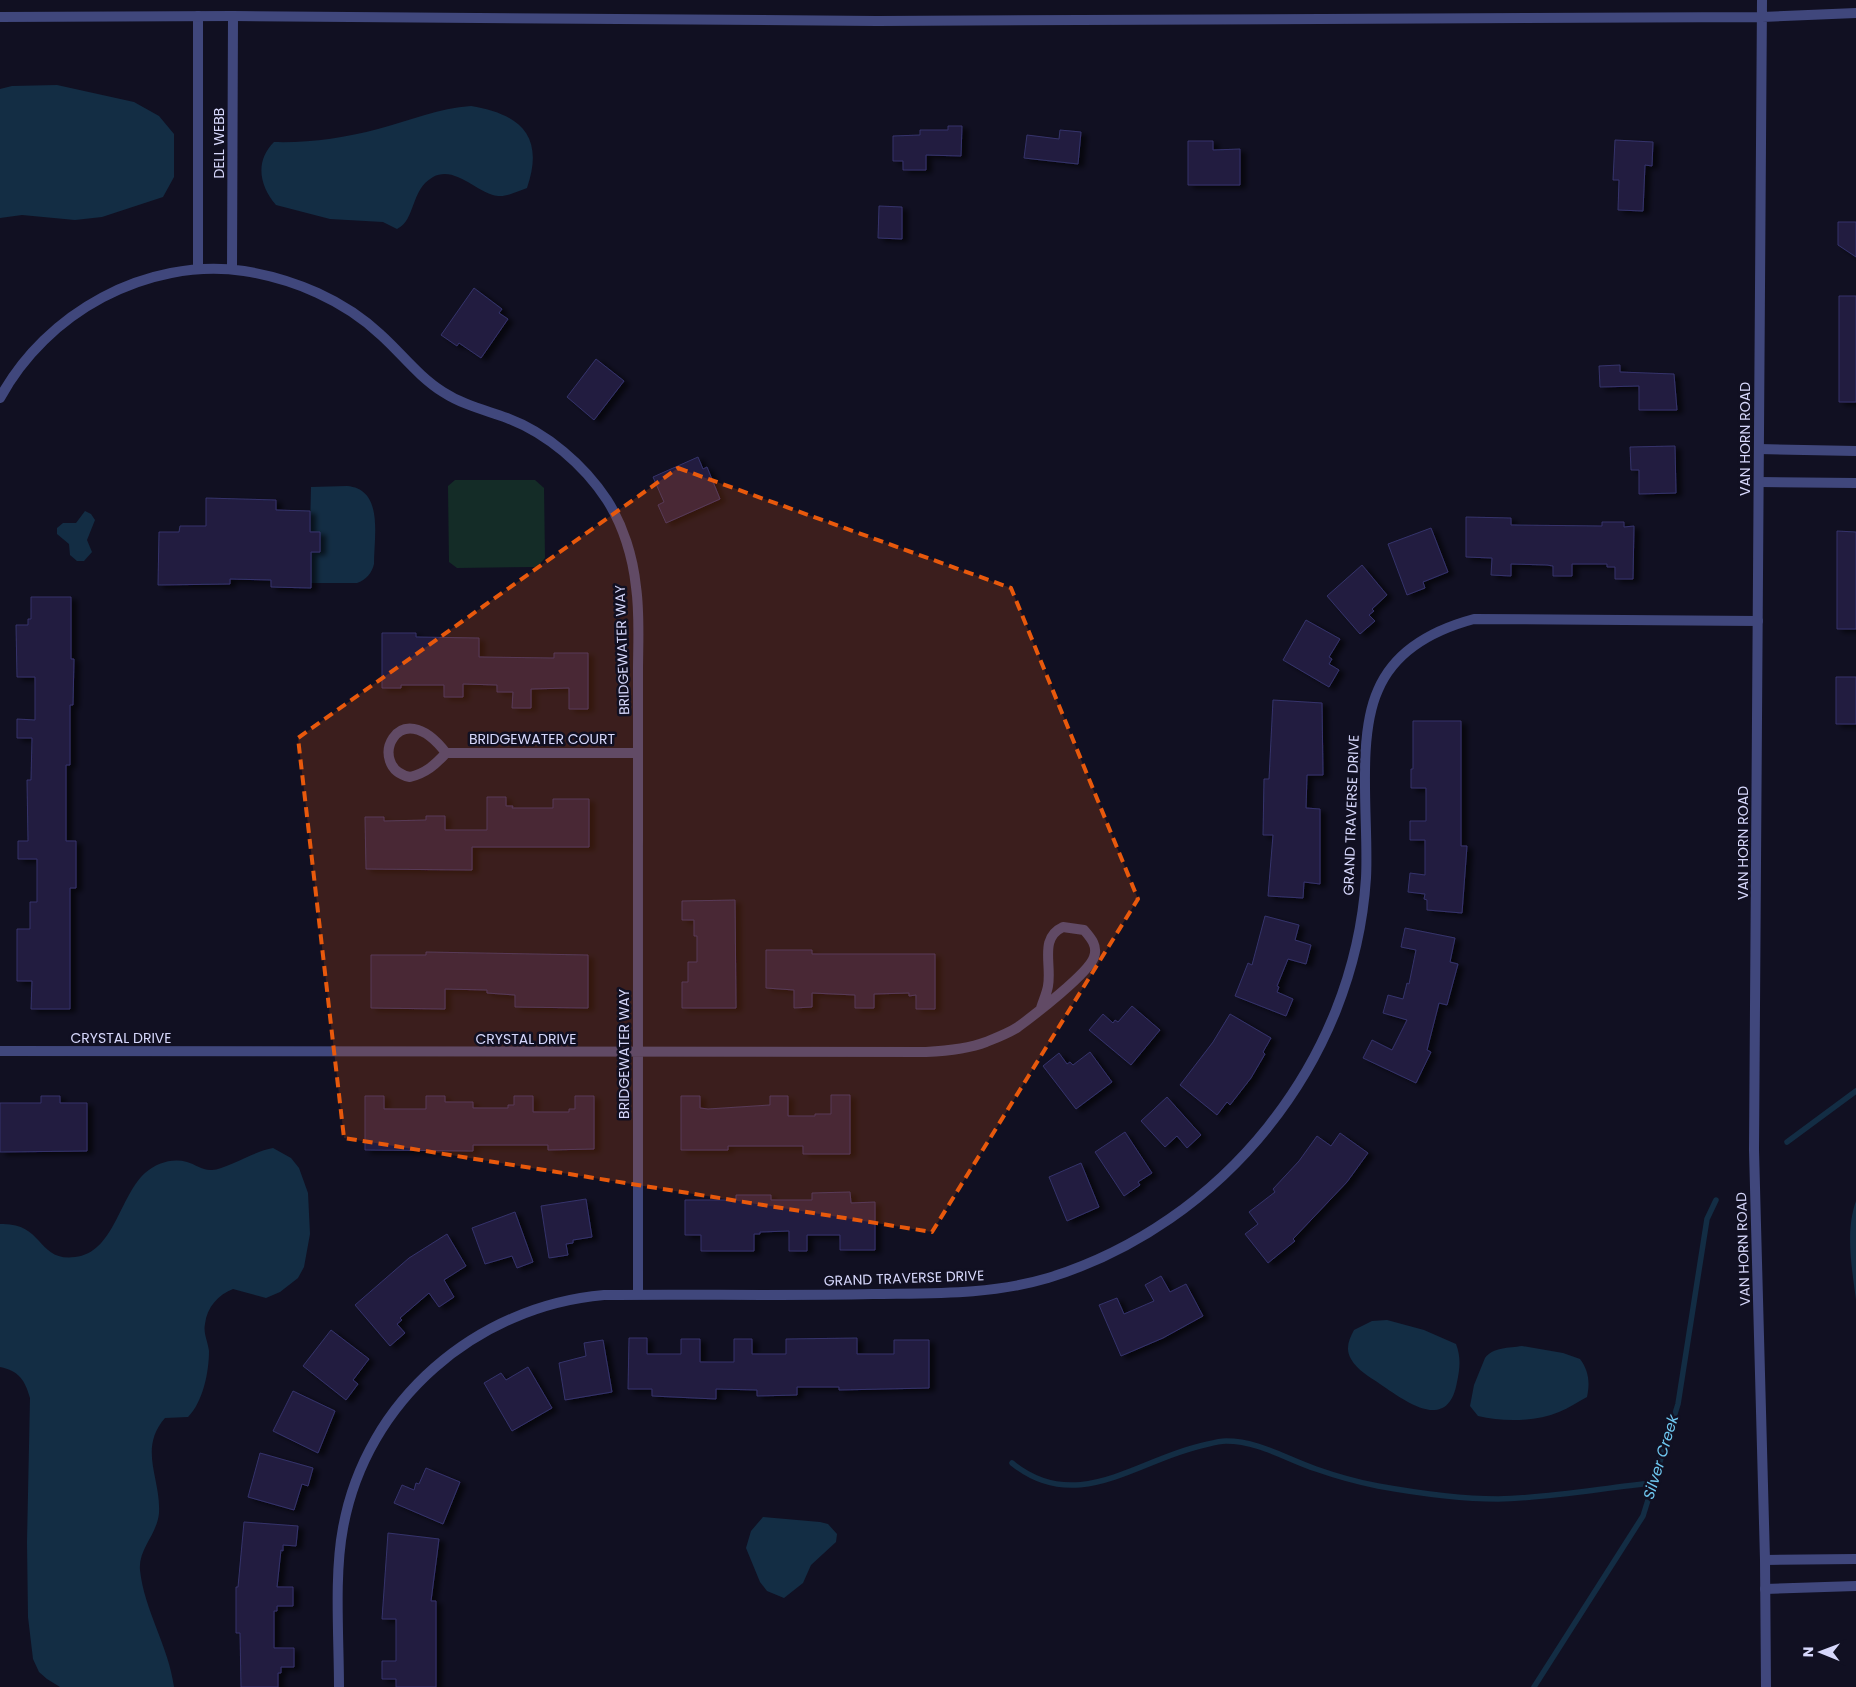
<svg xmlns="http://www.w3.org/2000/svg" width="1856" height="1687" viewBox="0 0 1856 1687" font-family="Poppins,sans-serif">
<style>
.green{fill:#142c27}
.water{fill:#132d44}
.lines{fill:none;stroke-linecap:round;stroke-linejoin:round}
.stream{stroke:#132d44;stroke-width:5.5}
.building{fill:#201e41;stroke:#36336b;filter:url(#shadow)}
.minor{stroke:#40477c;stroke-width:10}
.tertiary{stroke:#40477c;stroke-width:10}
.marked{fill:#e8590c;fill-opacity:0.2;stroke:#e8590c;stroke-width:4;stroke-dasharray:10 6;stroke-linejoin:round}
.labels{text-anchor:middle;stroke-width:5;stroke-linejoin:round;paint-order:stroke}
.street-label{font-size:14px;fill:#d6d7fb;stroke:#111022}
.water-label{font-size:15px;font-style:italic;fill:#6fc7f0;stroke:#111022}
</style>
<defs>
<filter id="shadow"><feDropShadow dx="5.5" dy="3" stdDeviation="2.5" flood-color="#0009"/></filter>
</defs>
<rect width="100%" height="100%" fill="#111022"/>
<path class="green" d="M455,480H535L544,488L545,558L537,567L457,568L449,562L448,486Z"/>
<path class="water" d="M57,85L134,102L159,116L174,134V177L163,197L102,217L75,220L22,215L0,218V89L12,86Z
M471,106C520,114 545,136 527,188C518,191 507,197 498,196C477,194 456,165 433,177C410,190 416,220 397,229L383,222L330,219L276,205C259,185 255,161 274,142C309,143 344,138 378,129C409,121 439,108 471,106Z
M347,486C384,489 374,536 374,564C372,573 366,580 357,583H311V552H320V532H310L311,487Z
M85,511L91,514L95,520L87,540L92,552L84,561H77L70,555L69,544L57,534V528L63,523H76Z
M273,1148L291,1158L299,1168L308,1193L310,1234L304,1267L298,1278L280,1292L266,1298L233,1289C218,1295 207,1307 205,1324C203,1333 208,1342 209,1351C209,1372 203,1402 188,1417L165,1418C138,1449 161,1478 159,1513C157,1535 138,1549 140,1570C144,1610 169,1647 174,1687H60L47,1679L39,1672L33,1659L28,1617L27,1542L30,1398C25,1380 19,1371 0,1367V1224C44,1222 37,1262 75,1257C114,1253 119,1197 145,1173C157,1163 172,1158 187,1162C195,1164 203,1171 212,1170C227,1169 254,1151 273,1148Z
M1856,1201V1300C1852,1269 1845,1231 1856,1201Z
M1387,1320L1424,1330L1456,1344C1461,1357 1460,1368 1457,1382C1448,1434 1405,1401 1380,1384C1370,1377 1357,1370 1351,1359C1345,1349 1349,1339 1354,1330L1372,1321Z
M1522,1346L1563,1353L1580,1359C1589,1371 1590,1383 1587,1397C1577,1402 1569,1408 1559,1412C1535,1422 1503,1422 1478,1416L1470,1406L1474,1385L1485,1358C1493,1347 1509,1348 1522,1346Z
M763,1517L820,1522L828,1524L837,1534L836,1542L811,1565L803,1583L784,1598L767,1591L760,1582L746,1548L751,1531Z"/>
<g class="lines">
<path class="stream" d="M1787,1142L1856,1091
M1012,1463C1076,1515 1136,1461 1200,1446C1209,1444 1218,1441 1226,1441C1259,1441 1286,1459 1316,1469C1336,1476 1357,1482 1378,1486C1417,1493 1459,1499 1498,1499C1550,1498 1602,1488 1653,1483
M1534,1687L1643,1516L1678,1404L1707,1219L1716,1200"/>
</g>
<path class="building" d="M948,126H962L961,156L926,155V170H903V161H893V136L920,135V130H948Z
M1060,130L1081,132L1078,164L1024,158L1027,135L1059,139Z
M1615,140L1653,142L1652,166L1645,165L1643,211L1618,210L1619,180H1613Z
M1188,141H1213V150L1240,149V185H1188Z
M879,206L902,207V239L878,238Z
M1838,222H1856V257L1838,245Z
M474,288L502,309L499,313L508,319L481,358L459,343L457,346L441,335Z
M1839,296H1856V402H1839Z
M596,359L624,381L594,420L567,397Z
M1620,365V372L1674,374L1677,410H1639V386L1600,387L1599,366Z
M1675,446L1676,493L1639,494V470H1631L1630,447Z
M698,457L703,469L707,467L720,499L666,523L658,505L664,502L653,477Z
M206,498L276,500V510L310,511V532H320V552H311V588L271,587V580L230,579V584L158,585L159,532H179L180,526H206Z
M1466,517L1511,518V525L1602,526V522H1624V527L1634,526L1633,579H1615V567H1607V564H1572V576H1553V566L1547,565L1511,564V576L1491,575L1492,558L1466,557Z
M1431,528L1448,572L1423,582L1425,588L1407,595L1388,544Z
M1837,531L1856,532V629H1837Z
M1362,565L1387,595L1372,609L1374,611L1369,615L1375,621L1360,634L1327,596Z
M31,597H71V659H74L73,705H70V765H66V841H76V888H70V1009H31L32,981H17V929H30V902H37V859H18V841H28L27,780H31L32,738H17V719L35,720V677H17L16,625H28V619H31Z
M1306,620L1340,639L1329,657L1332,659L1329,664L1339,670L1329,687L1283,660Z
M382,633H416V637L479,638V657L554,658V653H588V709H569V688L531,689V708H512L513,692H497V685L463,684V697H444V685H401V688H382Z
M1836,677H1856V724H1836Z
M1273,700L1322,703L1323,775H1307L1306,808L1320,809V884L1304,882L1303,898L1268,896L1273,835H1263L1264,779H1269Z
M1413,721H1461V846H1467L1462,913L1427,910V900L1424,899L1425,894L1408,892L1410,873L1425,875V840H1410V821H1426V788H1411V769H1413Z
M487,797H506V806H513L512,808H553V799H589V847H472V870L366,869L365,817H384V821L426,820V816H445V830H487Z
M735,900L736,1008H682V982H688V962H697V936H694V920H682V901Z
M1265,916L1299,925L1295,940L1311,945L1306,964L1288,959L1277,986L1279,987L1277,992L1293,999L1286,1016L1235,996L1248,963L1252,965Z
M1405,928L1455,938L1450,962L1458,964L1447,1005L1439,1003L1427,1050L1431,1052L1416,1083L1363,1058L1372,1040L1392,1050L1407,1020L1383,1013L1388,995L1403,999L1407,983L1409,984L1416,950L1401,947Z
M766,950H812V954H935V1009H916V995L909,996V993L874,994V1008H855V995L812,993V1007L794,1008V990L766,988Z
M426,952L588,955V1008L515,1007V995L487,993V990L445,989V1009L371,1008V955H426Z
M1132,1006L1160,1030L1131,1065L1089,1030L1103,1014L1113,1023L1115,1020L1118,1022Z
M1230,1014L1271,1038L1263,1052L1265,1054L1251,1078L1230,1105L1227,1102L1217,1115L1180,1085L1213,1042Z
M1090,1052L1112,1082L1076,1109L1043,1066L1059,1053L1067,1064L1070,1062L1073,1065Z
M831,1095H850V1154H803V1146H728V1150H681V1096H700V1108L708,1109L770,1105V1096H788V1116H815V1114H831Z
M41,1096H60V1103H87V1151L0,1152V1103H41Z
M365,1096H384V1109H426V1096H445V1102H473V1108H508V1105H514V1096H533V1112H569V1109H575V1096H594V1149L548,1150V1145H473V1151L365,1150Z
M1167,1097L1201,1135L1187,1148L1177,1136L1165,1147L1141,1121Z
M1125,1132L1152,1173L1138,1182L1140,1185L1124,1196L1095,1152Z
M1340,1133L1368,1153L1347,1182L1293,1239L1295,1241L1268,1263L1245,1234L1258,1224L1249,1212L1275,1192L1273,1189L1299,1161L1317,1136L1331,1146Z
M1081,1163L1099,1207L1067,1221L1049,1177Z
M850,1192L851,1203L875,1202V1250H840V1235H807V1251H789V1231L760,1232V1234H754V1251H701V1235H685V1200H736V1195H771V1200H812V1193Z
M586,1199L592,1237L573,1240V1243L566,1244L568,1255L549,1258L541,1206Z
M515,1212L533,1262L517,1268L512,1256L485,1264L472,1228Z
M447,1234L466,1266L444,1280L454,1297L439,1307L429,1293L400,1318L402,1320L397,1324L405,1333L390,1346L355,1305L409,1258Z
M1161,1276L1170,1292L1186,1284L1203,1316L1163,1338L1121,1356L1099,1305L1117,1298L1124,1314L1154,1301L1145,1285Z
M331,1330L369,1359L353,1380L358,1384L346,1400L303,1366Z
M629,1338H647V1354H681V1339H700V1362H734V1339H752V1354H786V1339L857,1338V1354H894V1340H929V1388L839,1390V1387H797V1395L757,1396V1390L716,1389V1399L652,1396V1389H628Z
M603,1340L612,1392L565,1400L559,1363L586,1356L584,1343Z
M528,1367L552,1408L512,1431L484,1383L501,1373L506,1380Z
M293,1391L335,1411L318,1453L273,1431Z
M260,1453L313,1468L308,1486L302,1484L294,1510L248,1497Z
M426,1468L460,1482L443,1524L394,1503L402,1485L414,1490L416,1483L419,1484Z
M244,1522L298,1526L296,1546L283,1545V1551L281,1550L277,1587H293V1606H277V1611H274V1648H294V1667H281V1673H278V1687H241L240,1633H236V1587H238Z
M388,1533L439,1539L431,1601H436V1687H396V1679H382V1661H396V1619H382Z"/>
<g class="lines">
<path class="minor" d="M198,16V269
M232,269L233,16
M0,398C46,313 146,257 244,271C294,279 344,300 381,335C402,354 419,377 443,392C463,405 485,410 507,418C547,433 584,465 607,500C623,525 633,557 636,587C640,614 638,644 638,671C638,728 638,784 638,841C637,992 638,1143 638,1295
M1759,449L1856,451
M1759,482L1856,483
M446,753C435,765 426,773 410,777C365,768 398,690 446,753H638
M0,1051L926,1052C945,1051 968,1049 986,1042C996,1038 1009,1033 1018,1027C1033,1016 1089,973 1094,957C1098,946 1091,938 1084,930L1063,927C1039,938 1052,964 1048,986C1047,993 1043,1001 1041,1008
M1765,1560L1856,1559
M1765,1589L1856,1586
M339,1687C339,1638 334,1575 343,1528C366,1400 477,1306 604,1295C694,1294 783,1296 873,1294C931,1293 991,1295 1048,1278C1223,1224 1354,1062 1366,878C1369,823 1356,739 1378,690C1395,650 1433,630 1474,619L1758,621"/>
<path class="tertiary" d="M1762,0L1754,1150L1765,1560L1766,1687
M0,17L233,16L877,21L1762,17L1856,13"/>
</g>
<path class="marked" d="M678,468L1011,588L1138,899L932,1232L344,1138L298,738Z"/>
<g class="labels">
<g class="street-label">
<text transform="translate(219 143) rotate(-90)" y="5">DELL WEBB</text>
<text transform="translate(1745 439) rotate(-90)" y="5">VAN HORN ROAD</text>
<text transform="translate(622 650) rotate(-92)" y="5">BRIDGEWATER WAY</text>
<text x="542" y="744">BRIDGEWATER COURT</text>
<text transform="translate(1351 815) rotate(-88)" y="5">GRAND TRAVERSE DRIVE</text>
<text transform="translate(1743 843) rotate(-90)" y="5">VAN HORN ROAD</text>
<text x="121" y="1043">CRYSTAL DRIVE</text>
<text x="526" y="1044">CRYSTAL DRIVE</text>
<text transform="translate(624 1054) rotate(-90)" y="5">BRIDGEWATER WAY</text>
<text transform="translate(1743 1249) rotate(-92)" y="5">VAN HORN ROAD</text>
<text transform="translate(904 1278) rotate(-2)" y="5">GRAND TRAVERSE DRIVE</text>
</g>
<g class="water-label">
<text transform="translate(1661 1457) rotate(-73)" y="5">Silver Creek</text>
</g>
</g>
<g transform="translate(1821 1652) rotate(271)" stroke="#111022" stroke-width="4" paint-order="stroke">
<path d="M0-4L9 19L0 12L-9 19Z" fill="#d6d7fb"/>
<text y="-8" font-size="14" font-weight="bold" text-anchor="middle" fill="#d6d7fb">N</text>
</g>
</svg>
